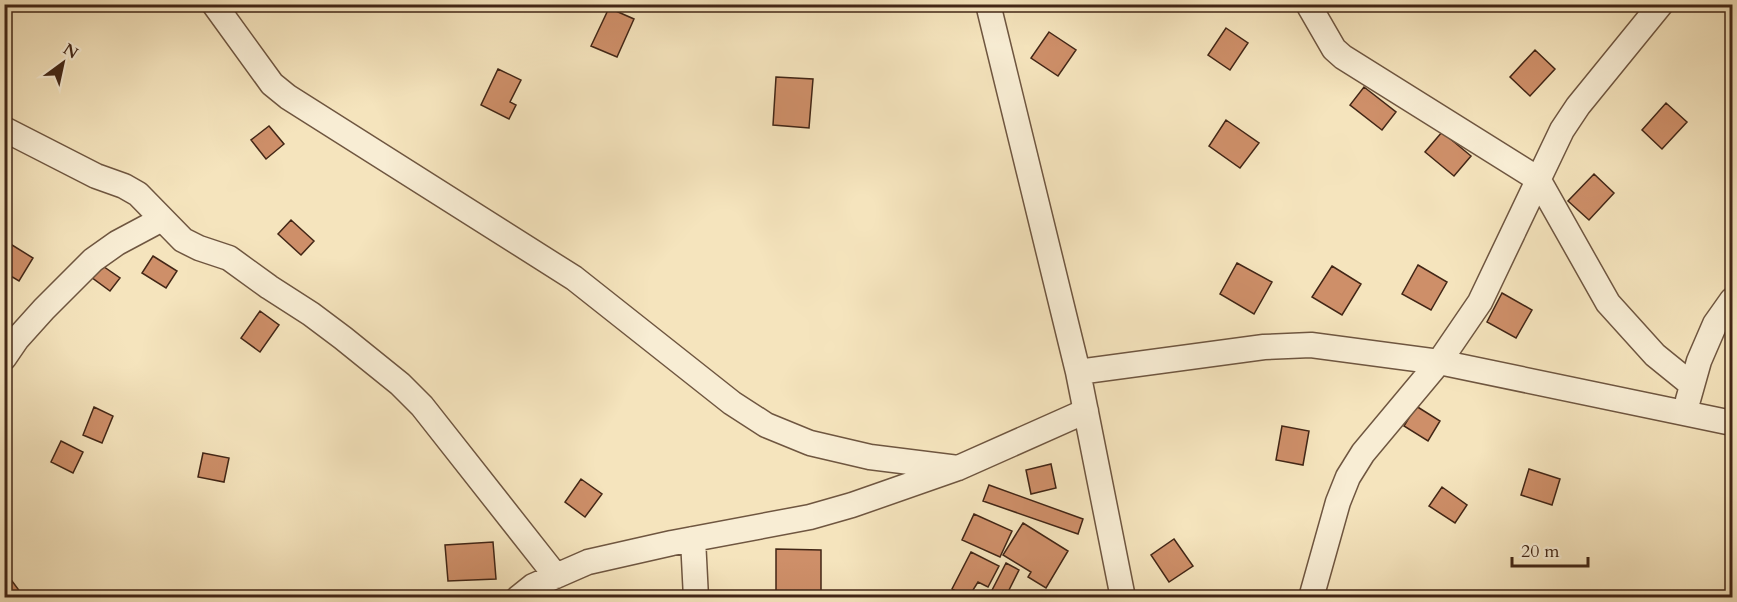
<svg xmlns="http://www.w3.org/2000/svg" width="1737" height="602" viewBox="0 0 1737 602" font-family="Cardo,serif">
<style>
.building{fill:#ce8f69;stroke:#422616;stroke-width:1.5}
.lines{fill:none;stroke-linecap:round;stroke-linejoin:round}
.street-casing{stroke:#6f5640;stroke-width:27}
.street{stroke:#f8edd4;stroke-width:24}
</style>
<rect width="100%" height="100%" fill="#f5e4bd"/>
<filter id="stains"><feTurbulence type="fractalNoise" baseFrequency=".00333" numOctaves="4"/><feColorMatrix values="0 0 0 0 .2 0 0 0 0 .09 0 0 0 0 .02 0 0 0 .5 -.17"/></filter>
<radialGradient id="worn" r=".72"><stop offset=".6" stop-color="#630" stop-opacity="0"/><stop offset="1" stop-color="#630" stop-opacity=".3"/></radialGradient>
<path class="building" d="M609,8L634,19L617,57L591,46Z
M1226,28L1248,43L1230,70L1208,55Z
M1049,32L1076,50L1058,76L1031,58Z
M1535,50L1555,69L1530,96L1510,77Z
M498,69L521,80L510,102L516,105L509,119L481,105Z
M776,77L813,79L809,128L773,125Z
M1364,87L1396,112L1382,130L1350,105Z
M1666,103L1687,122L1662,149L1642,130Z
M1226,120L1259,143L1240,168L1209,146Z
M269,126L284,144L266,159L251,140Z
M1442,132L1471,156L1454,176L1425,152Z
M1594,174L1614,193L1589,220L1568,201Z
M291,220L314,241L301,255L278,234Z
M4,240L33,258L19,281L4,272Z
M153,256L177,271L166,288L142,273Z
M97,262L120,278L110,291L87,274Z
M1237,263L1272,282L1254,314L1220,294Z
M1418,265L1447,282L1431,310L1402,294Z
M1332,266L1361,284L1342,315L1312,297Z
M1502,293L1532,310L1516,338L1487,322Z
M260,311L279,325L260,352L241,338Z
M1416,406L1440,421L1428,441L1404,426Z
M94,407L113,416L102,443L83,435Z
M1282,426L1309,431L1303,465L1276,460Z
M61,441L83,452L73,473L51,462Z
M203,453L229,458L224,482L198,477Z
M1051,464L1056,488L1031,494L1026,470Z
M1529,469L1560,479L1552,505L1521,495Z
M581,479L602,494L585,517L565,502Z
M989,485L1083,519L1078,534L983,501Z
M1442,487L1467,505L1455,523L1429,506Z
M974,514L1012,531L1000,557L962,540Z
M1023,523L1068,551L1046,588L1028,577L1031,572L1003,555Z
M1174,539L1193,566L1169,582L1151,555Z
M493,542L496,579L448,581L445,545Z
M776,549L821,550V598H776Z
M971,552L999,566L988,587L978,582L968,598L952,589Z
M1006,563L1019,570L1005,598H988Z
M9,577L24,597L4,598V580Z"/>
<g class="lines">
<defs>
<path id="street" d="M214,4L272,84L288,97L574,278L732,403L766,425L810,443L870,457L958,468
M988,4L1078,372L1123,598
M1308,4L1334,49L1343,57L1538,179L1608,303L1655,355L1692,385
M4,129L96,176L124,186L138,194L183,240L199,248L229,258L269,287L311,314L343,338L400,384L422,406L556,576
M4,358L17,339L44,309L93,260L117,243L162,219
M1078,372L1264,347L1311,345L1439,362L1732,423
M1688,400L1699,361L1715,324L1732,300
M693,539L696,598
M518,598L533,586L588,562L672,543L810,517L852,505L958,468L1086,411
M1311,598L1338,502L1348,477L1363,453L1439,362L1480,302L1562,130L1578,106L1661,4"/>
</defs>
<use href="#street" class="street-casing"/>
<use href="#street" class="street"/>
</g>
<rect width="1737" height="602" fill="none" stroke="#f5e4bd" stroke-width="24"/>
<rect x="6" y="6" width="1725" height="590" fill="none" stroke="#422616" stroke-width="3"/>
<rect x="12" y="12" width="1713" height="578" fill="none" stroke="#422616" stroke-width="1.5"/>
<g transform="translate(63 63) rotate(33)" stroke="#f8edd4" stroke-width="4.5" paint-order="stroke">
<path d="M0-4.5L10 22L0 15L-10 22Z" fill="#422616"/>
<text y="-9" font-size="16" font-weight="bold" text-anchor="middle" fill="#422616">N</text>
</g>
<path d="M1512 557v9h76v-9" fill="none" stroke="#422616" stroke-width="3"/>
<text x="1521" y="557" font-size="18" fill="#422616" stroke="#f8edd4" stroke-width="4.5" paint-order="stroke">20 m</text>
<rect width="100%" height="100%" filter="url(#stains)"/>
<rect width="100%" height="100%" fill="url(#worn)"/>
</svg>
